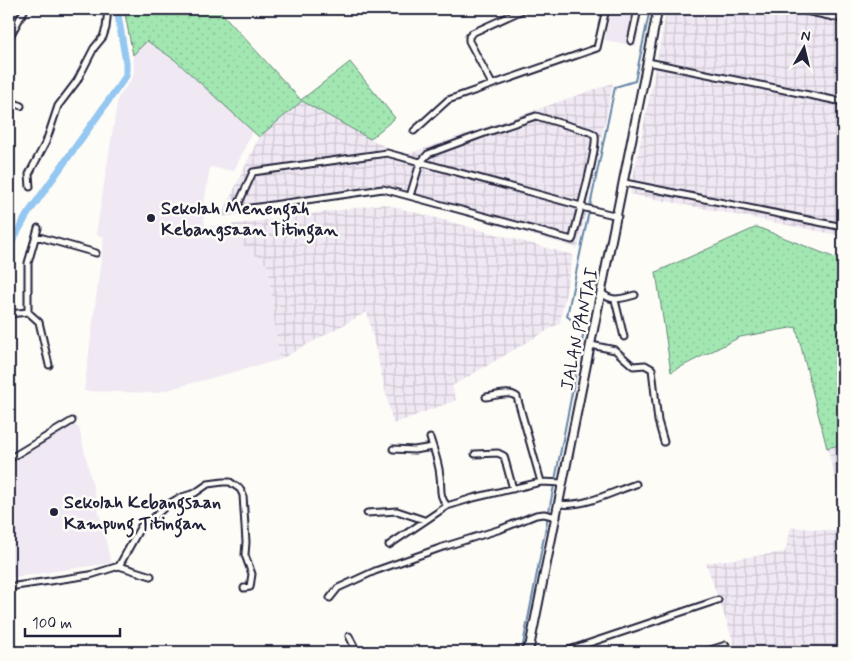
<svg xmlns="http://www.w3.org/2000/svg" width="852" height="661" viewBox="0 0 852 661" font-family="Mynerve,sans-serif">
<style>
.built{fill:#f0e8f3}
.industrial{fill:url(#industrial-grid)}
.grass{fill:url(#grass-dots);stroke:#628476}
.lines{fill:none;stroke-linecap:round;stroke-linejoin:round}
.stream{stroke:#6685a8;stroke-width:2}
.canal{stroke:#94c7f1;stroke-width:7}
.minor-casing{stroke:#22223b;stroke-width:9}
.tertiary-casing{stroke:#22223b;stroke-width:11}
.minor{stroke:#fdfcf7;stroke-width:5}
.tertiary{stroke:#fdfcf7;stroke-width:7}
.poi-dot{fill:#22223b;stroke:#fdfcf7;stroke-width:2}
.labels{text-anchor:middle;stroke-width:5;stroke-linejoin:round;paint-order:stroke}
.poi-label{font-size:18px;font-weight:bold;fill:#22223b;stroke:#fdfcf7;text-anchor:start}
.street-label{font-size:18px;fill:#22223b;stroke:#fdfcf7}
</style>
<defs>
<pattern id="industrial-grid" width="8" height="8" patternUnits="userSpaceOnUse" patternTransform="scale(1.25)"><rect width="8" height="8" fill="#f0e8f3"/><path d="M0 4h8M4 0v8" fill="none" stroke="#cec7d1"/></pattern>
<pattern id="grass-dots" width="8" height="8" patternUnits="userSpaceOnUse" patternTransform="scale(1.25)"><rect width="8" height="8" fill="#a2e7b2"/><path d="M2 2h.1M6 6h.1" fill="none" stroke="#8bc69a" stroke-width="1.8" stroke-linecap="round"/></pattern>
</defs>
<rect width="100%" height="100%" fill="#fdfcf7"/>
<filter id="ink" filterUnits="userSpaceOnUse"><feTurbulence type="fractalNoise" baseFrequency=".02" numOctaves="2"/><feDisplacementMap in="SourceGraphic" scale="10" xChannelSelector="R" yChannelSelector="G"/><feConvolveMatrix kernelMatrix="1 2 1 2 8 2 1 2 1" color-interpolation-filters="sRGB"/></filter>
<g filter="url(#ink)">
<path class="built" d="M611,9H643L636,46L605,40Z
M146,41L175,60L253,130L234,171L210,167L203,210L205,227L219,225V227L222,226L268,266L279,360L155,393L84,391L104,237L96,234L118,98L133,77L134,71L133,55Z
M73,424L79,428L111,563L9,578V462Z"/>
<path class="industrial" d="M667,9H843V236L630,194Z
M613,83L578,248L381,192L221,217L259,137L301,101L402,156Z
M384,204L573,255L560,323L452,386L456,400L393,424L367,312L279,360L268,266L222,226Z
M843,444V527L835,499L840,496L827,448Z
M791,527L843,532V652H737L706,563L785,552Z"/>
<path class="grass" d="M124,9H218L301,100L350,62L395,118L370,139L302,101L259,137L175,60L147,41L133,55Z
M757,227L843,261V444L827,448L796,327L740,337L671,372L656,272Z"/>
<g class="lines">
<path class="stream" d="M522,650L584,331L567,316L615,87L635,81L650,9"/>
<path class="canal" d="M9,247L27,215L126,76V63L117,9"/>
<defs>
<path id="minor" d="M796,9L843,19
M9,38L25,9
M631,41L638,9
M648,62L843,102
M492,84L469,41V37L472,33L525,9
M9,100L21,106
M414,131L448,100L597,48L606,9
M625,183L843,227
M30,187L29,174L46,142L58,106L77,81L94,48L103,37L106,28L108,9
M410,196L420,163L428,154L485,133L536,116L590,132L595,135C598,149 577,219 573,238L572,240L383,189L244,209L240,208L238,205L253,172L387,153L581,206L585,208L618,216
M38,228L28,263V312L39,322L49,365
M36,236L96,253
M602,293C612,303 623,298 635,295
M615,300L624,337
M9,314L28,312
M591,345L615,350L633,366L645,365L652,369L658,421L664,442
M486,397C496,396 509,390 517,397L541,482
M430,438C434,450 439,463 440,476C442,489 438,494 447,506
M393,449L414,450L433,447
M475,454L498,453L504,456L513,489
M9,459L72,421
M559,504C585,507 612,492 636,484
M367,513L397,511L424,520
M389,545L447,506L473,498L541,482L563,483
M119,566L141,526L152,519L167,505L179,498L195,493L208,484L223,482H230L240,489L243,495L246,542L245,555L252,574L250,587L244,588
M9,587L90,575L119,566L151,576
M330,598L338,588L375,571L440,548L501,529L536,515L544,514L557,517
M349,636L357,652
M529,648L533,652
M563,652L718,600
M704,652L726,645"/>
<path id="tertiary" d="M524,652L530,645C574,433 617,221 658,9"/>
</defs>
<use href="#minor" class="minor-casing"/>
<use href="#tertiary" class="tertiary-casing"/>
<use href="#minor" class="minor"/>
<use href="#tertiary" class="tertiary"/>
</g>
</g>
<g class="poi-dot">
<circle cx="151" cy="218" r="5"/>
<circle cx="54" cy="512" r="5"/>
</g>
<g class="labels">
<g class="poi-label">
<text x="161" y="214">Sekolah Menengah<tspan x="161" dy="21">Kebangsaan Titingan</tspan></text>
<text x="64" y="508">Sekolah Kebangsaan<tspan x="64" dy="21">Kampung Titingan</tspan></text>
</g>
<g class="street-label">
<text transform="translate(579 329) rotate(-78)" y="6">JALAN PANTAI</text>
</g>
</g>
<rect width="852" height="661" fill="none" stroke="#fdfcf7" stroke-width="30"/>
<rect x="15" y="15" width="822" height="631" fill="none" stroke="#22223b" stroke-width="2" filter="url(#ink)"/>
<g transform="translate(804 48) rotate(8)" stroke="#fdfcf7" stroke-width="4" paint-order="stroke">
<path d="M0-4L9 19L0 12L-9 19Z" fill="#22223b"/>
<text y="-8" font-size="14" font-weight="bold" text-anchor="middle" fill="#22223b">N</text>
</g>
<path d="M25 628v8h95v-8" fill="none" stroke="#22223b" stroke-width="2.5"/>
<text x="32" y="628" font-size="15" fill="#22223b" stroke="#fdfcf7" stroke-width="4" paint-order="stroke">100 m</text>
</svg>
